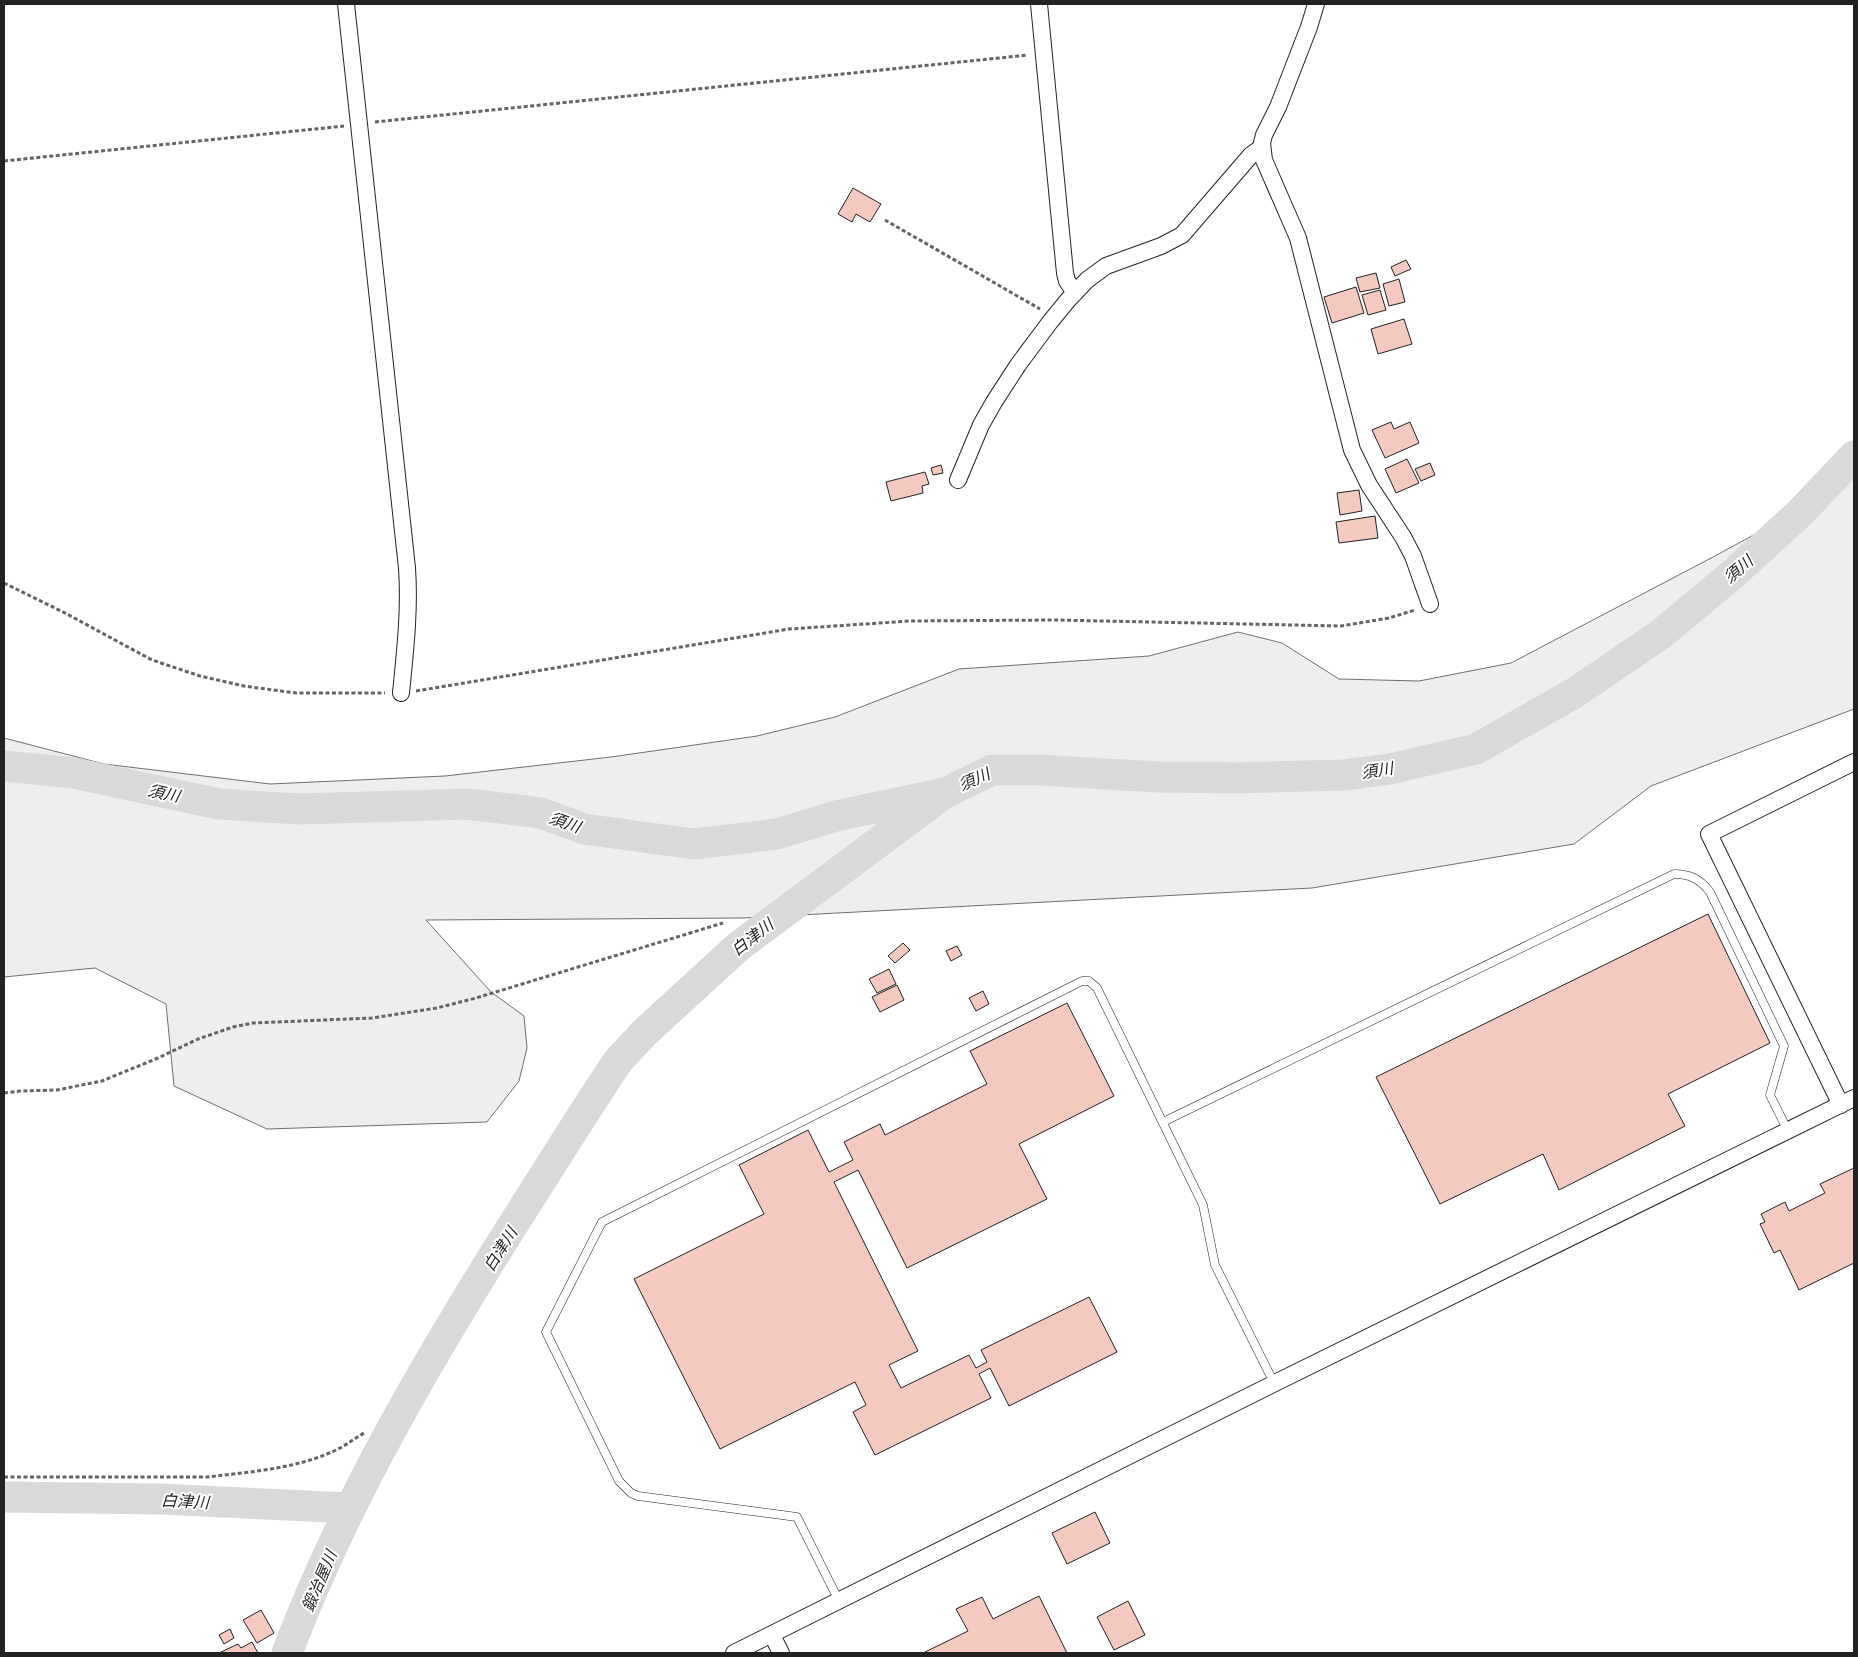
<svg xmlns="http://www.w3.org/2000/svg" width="1858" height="1657" viewBox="0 0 1858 1657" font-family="'Noto Sans','Noto Sans JP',sans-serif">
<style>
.green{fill:#eee;stroke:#6f6f6f}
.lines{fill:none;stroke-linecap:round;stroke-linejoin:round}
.river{stroke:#d9d9d9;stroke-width:31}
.building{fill:#f3c9c0;stroke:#222}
.service-casing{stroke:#222;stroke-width:9}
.minor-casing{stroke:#222;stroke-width:18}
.path{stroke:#646464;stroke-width:3;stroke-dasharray:4 2.5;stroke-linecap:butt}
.service{stroke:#fff;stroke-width:8}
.minor{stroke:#fff;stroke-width:16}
.power{stroke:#c62828;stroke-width:1;stroke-dasharray:18 4 2.5 4;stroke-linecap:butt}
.labels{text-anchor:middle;stroke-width:4;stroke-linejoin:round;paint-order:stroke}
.water-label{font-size:16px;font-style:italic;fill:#222;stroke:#fff}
</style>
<rect width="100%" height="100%" fill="#fff"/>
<path class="green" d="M1854,453V709L1651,786L1574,844L1312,888L743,918L426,920L491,992L524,1016L527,1048L519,1081L487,1122L267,1129L174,1086L166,1004L95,968L4,977V738L104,764L270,784L445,776L611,757L757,736L835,717L959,669L1149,656L1238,632L1282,643L1339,679L1419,681L1511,663L1713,557L1796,512Z"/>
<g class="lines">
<path class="river" d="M4,766L74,773L219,804L300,809L467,804L541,813L584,829L694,844L777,834L836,816L945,793L992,770H1038L1159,777L1237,778L1343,775L1390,769L1476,749L1576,692L1661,634L1733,574L1800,513L1854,456
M4,1497L159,1499L350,1508
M287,1653C345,1500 429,1358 516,1220C550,1167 583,1113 618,1061L644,1033L739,946L938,798"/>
</g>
<path class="building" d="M853,188L881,204L870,222L856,214L852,222L838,214Z
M1406,260L1411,269L1395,276L1391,267Z
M1376,273L1380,288L1360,292L1356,278Z
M1399,279L1405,302L1389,306L1383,284Z
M1356,287L1364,313L1332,323L1324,297Z
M1380,290L1386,310L1368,315L1362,295Z
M1404,319L1412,344L1378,354L1371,329Z
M1391,422L1394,429L1410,422L1419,443L1385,458L1372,430Z
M1407,459L1419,483L1396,493L1385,469Z
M1430,463L1435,475L1421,481L1415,469Z
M941,465L943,473L933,475L931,468Z
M925,472L929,484L922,486L923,493L891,501L886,482Z
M1359,490L1362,511L1340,515L1337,493Z
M1375,516L1378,538L1339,543L1336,522Z
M1708,914L1770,1043L1668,1094L1685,1126L1559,1190L1543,1154L1440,1204L1376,1077Z
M903,943L910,950L895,963L888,956Z
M957,946L962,955L951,961L946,951Z
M889,969L896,984L877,993L869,979Z
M897,985L904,1000L880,1012L872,997Z
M983,991L989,1004L976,1011L969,998Z
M1067,1003L1114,1096L1019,1144L1047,1199L907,1268L858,1170L834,1182L918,1351L889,1365L901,1388L969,1355L976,1368L987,1362L981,1350L1089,1297L1117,1352L1009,1406L990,1368L979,1374L991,1398L875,1455L853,1412L866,1405L855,1382L720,1449L634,1279L764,1214L739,1165L808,1130L829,1172L853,1160L844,1142L880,1124L885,1135L987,1084L970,1051Z
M1854,1168V1263L1799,1290L1780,1250L1774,1253L1760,1224L1765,1222L1761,1214L1785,1202L1789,1211L1825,1193L1820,1184Z
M1095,1512L1110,1543L1067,1564L1052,1533Z
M1039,1596L1067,1653H923L968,1631L956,1609L982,1597L993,1619Z
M1128,1601L1145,1635L1114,1650L1097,1617Z
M261,1610L274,1633L257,1643L243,1620Z
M230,1629L234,1638L224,1644L219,1635Z
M252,1642L258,1653H219L238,1644L241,1648Z"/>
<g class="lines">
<defs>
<path id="service" d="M1163,1122L1674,874C1690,874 1700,879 1710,892L1784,1046L1770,1095L1788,1131
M839,1601L797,1517L638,1496L631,1493L619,1481L546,1332L602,1222L1082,981H1089L1097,988L1203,1205L1215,1265L1274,1383"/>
<path id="minor" d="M346,4L407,568C410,610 405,652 401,693
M1039,4L1065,273L1067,281L1075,293
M1316,4L1309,27L1278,107L1264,135L1262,143L1264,160L1298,238L1352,450L1369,485L1403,537L1413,556L1430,604
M958,480L981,425L994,402L1018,365L1050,322L1068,300L1087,280L1106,266L1161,246L1182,235L1251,155L1262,147
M1841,1105L1709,834L1854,762
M772,1635L781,1653
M734,1653L1279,1381L1854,1098"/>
</defs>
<use href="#service" class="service-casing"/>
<use href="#minor" class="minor-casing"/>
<path class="path" d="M375,122L1028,55
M4,161L344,126
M885,220L1040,309
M4,583L65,613L152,660L200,676L244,686L296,693H385
M416,691L789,629L910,621L1055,620L1341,626L1389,618L1415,610
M4,1093L20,1091L57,1090L102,1081L158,1058L198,1039L233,1027L253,1023L372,1018L437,1008L476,998L723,923
M4,1477H207C249,1472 295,1469 334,1451C345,1446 354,1439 364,1433"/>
<use href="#service" class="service"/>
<use href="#minor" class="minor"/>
<path class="power" d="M1854,731V733"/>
</g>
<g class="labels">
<g class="water-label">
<text transform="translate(1738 569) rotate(-41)" y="6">須川</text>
<text transform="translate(1377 770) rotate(-9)" y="6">須川</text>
<text transform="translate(974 779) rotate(-24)" y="6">須川</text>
<text transform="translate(164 793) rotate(12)" y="6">須川</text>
<text transform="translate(565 822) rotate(19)" y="6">須川</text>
<text transform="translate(752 937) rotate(-38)" y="6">白津川</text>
<text transform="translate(500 1249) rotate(-58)" y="6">白津川</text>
<text transform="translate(185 1501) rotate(3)" y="6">白津川</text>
<text transform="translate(319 1581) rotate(-67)" y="6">鍛冶屋川</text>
</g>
</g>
<rect width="1858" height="1657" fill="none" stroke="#222222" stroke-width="10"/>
</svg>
